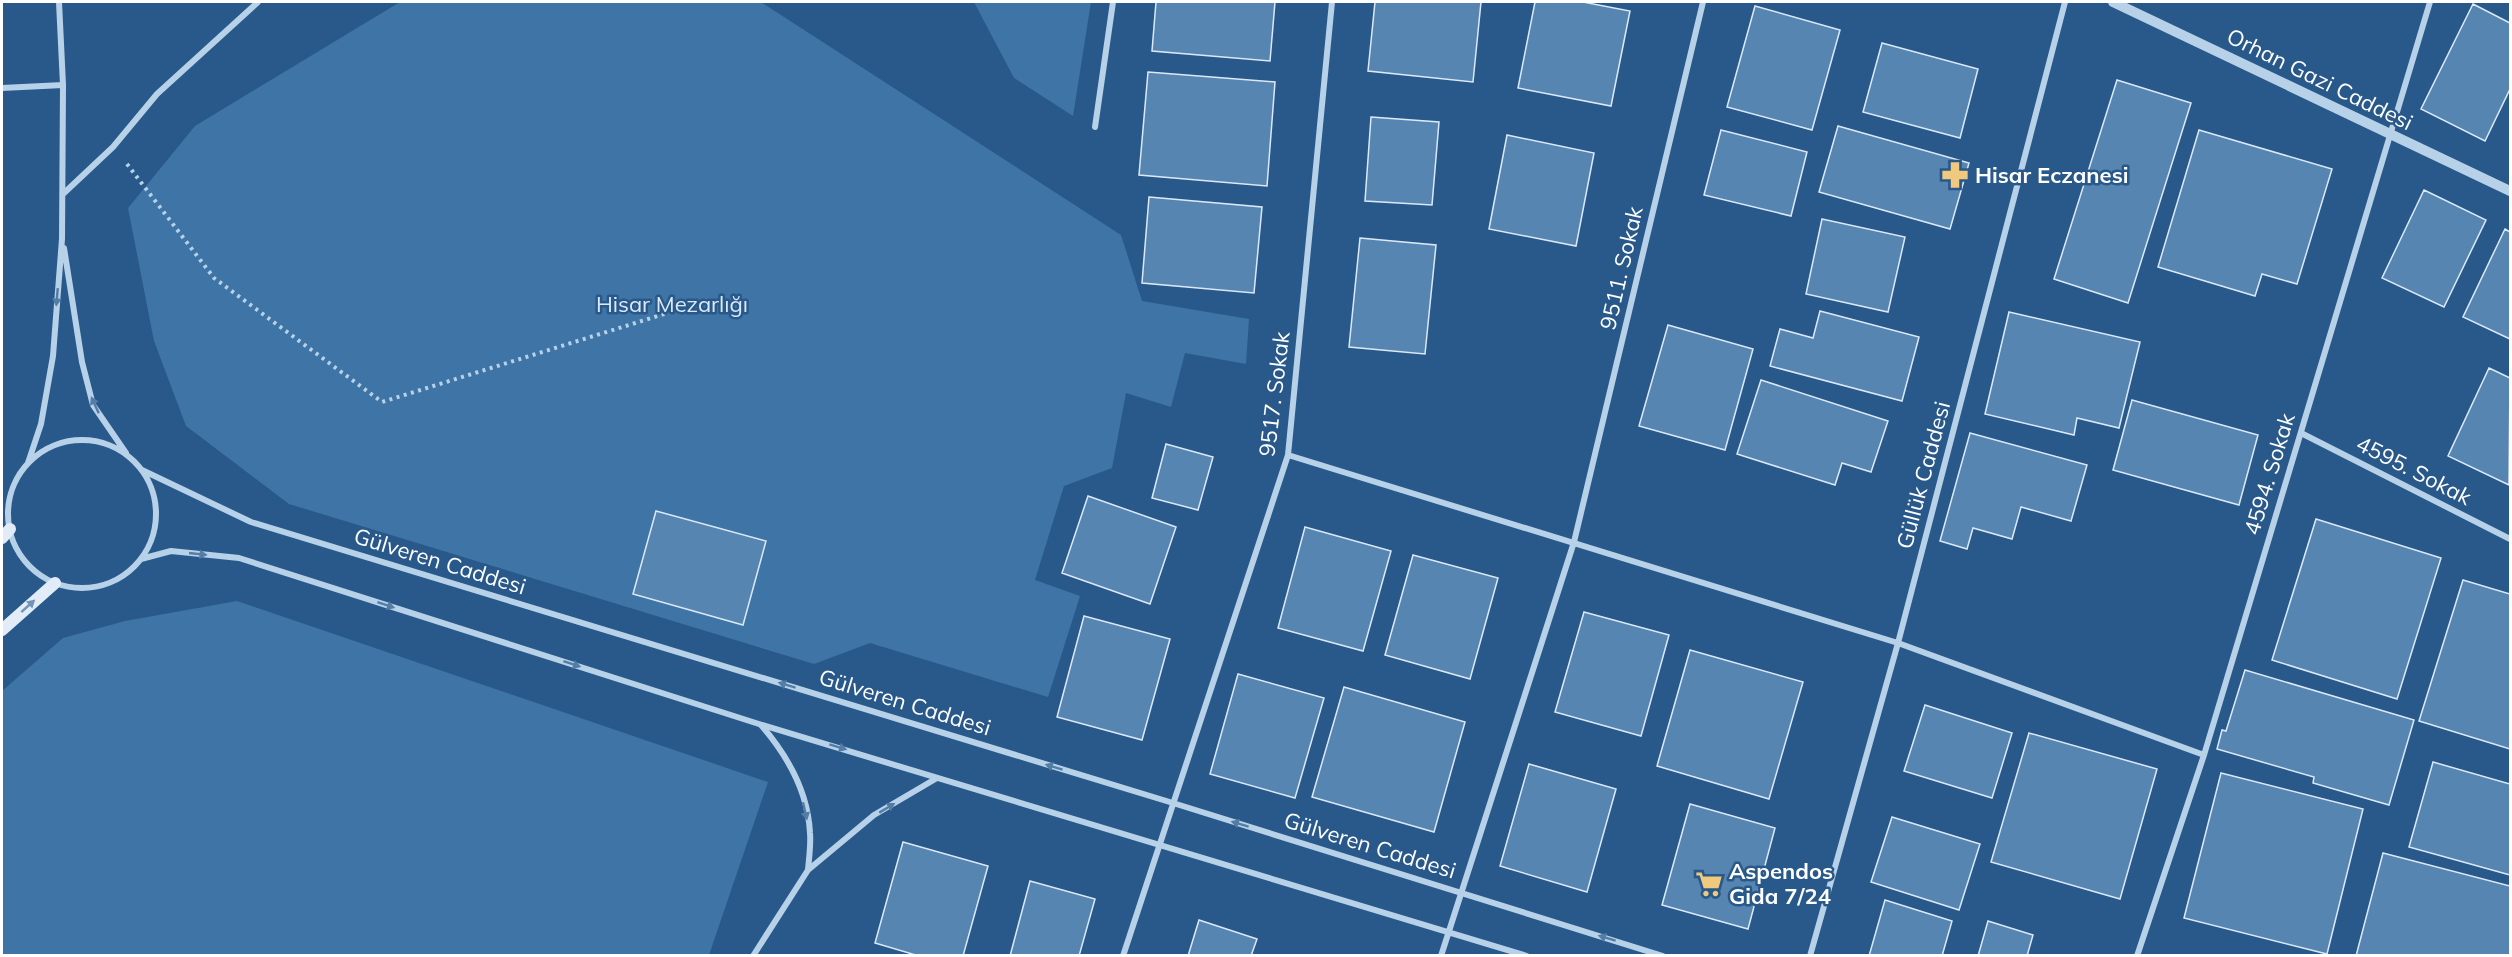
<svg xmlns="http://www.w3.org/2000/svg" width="2512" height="957" viewBox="0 0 2512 957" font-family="Mulish,sans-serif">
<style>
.green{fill:#3e74a6}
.building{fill:#5685b2;stroke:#dbe9f7;stroke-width:1.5}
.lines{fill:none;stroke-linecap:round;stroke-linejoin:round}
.path{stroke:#b7d1e9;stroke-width:4;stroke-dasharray:3 4.5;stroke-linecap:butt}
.minor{stroke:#b7d1e9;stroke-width:6}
.tertiary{stroke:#b7d1e9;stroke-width:10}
.secondary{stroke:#e1ecf8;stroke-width:12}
.oneway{fill:#547da6}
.oneway2{fill:#7394b6}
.labels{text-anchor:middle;stroke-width:5;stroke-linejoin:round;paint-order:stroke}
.street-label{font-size:22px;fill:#fff;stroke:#29598a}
.poi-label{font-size:22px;font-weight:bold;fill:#fff;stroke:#29598a;text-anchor:start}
.park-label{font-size:22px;fill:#dbe9f7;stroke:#29598a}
</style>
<rect width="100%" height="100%" fill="#29598a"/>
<path class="green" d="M400,2H761L1121,235L1142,301L1249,319L1246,364L1185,353L1171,407L1126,393L1112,468L1064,486L1035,580L1080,596L1048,697L870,643L814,664L289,504L186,426L154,341L128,208L195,126Z
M974,2H1091L1073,116L1014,78Z
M237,601L768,782L709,955H2V691L63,638L125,621Z"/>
<path class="building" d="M1156,2H1275L1270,61L1152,51Z
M1375,2H1481L1473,82L1368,71Z
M1535,2H1583L1630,11L1611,106L1518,88Z
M2473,4L2510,23V89L2485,141L2421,109Z
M1755,6L1840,30L1812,130L1727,107Z
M1882,43L1978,69L1960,138L1863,112Z
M1148,72L1275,82L1267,186L1139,175Z
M2117,80L2191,103L2128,303L2054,279Z
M1371,117L1439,122L1432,205L1365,201Z
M1838,126L1969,163L1950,229L1819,192Z
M1721,130L1807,152L1791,216L1704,195Z
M2199,130L2332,169L2297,284L2262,274L2255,296L2158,267Z
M1507,135L1594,153L1576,246L1489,229Z
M2424,190L2486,220L2444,307L2382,278Z
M1149,197L1262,207L1254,293L1142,283Z
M1822,219L1905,237L1888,312L1806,294Z
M2505,229L2510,232V339L2463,317Z
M1360,238L1436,245L1425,354L1349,347Z
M1820,311L1919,337L1902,401L1770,366L1780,329L1813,338Z
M2009,312L2140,342L2119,428L2077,418L2074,435L1985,414Z
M1668,325L1753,349L1725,450L1639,426Z
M2489,368L2510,378L2509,485L2448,456Z
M1761,380L1888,421L1871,472L1842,463L1835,485L1737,454Z
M2132,400L2258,435L2239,505L2113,470Z
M1970,433L2087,465L2071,521L2021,507L2012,539L1973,528L1967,549L1940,541Z
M1166,444L1213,457L1198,510L1152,498Z
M1088,496L1176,527L1150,604L1062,573Z
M656,511L766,541L743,625L633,594Z
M2316,519L2441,558L2397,699L2272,660Z
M1305,527L1391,551L1363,651L1278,628Z
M1413,555L1498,578L1470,679L1385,655Z
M2463,580L2510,594V749L2419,721Z
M1584,612L1669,635L1641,736L1555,712Z
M1084,616L1170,639L1142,740L1057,717Z
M1690,650L1803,682L1769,799L1657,766Z
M2245,670L2414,720L2389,805L2313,783L2314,777L2217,749L2222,730L2226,731Z
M1238,674L1324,698L1295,798L1210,774Z
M1344,687L1465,722L1434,832L1312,797Z
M1925,705L2012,733L1992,798L1904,771Z
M2029,733L2157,769L2120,899L1991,862Z
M2433,762L2510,784V875L2409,847Z
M1529,764L1616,789L1587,892L1500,866Z
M2221,773L2363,809L2327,954L2184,918Z
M1690,804L1775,828L1748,929L1662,905Z
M1892,817L1980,844L1959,910L1871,882Z
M903,842L988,866L963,956H919L875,943Z
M2383,853L2510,886V956H2356Z
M1030,881L1095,899L1079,956H1010Z
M1885,900L1952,921L1942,956H1869Z
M1199,920L1257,939L1251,956H1188Z
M1988,921L2033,935L2027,956H1978Z"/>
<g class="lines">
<path class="path" d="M127,164L214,278L382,402L709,300"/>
<path class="minor" d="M2,88L63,85
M1095,127L1113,2
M63,194L113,147L157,94L258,2
M64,248L82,362L93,405L126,453
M2301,433L2510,539
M8 514a74 74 0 1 1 148 0a74 74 0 1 1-148 0Z
M1288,455L1898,643L2204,755
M28,463L41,424L53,356L62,239L63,85L59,2
M142,470L251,522L1173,803L1663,956
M141,559L171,551L239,558L759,724L1527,956
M761,725C787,755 808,792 810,833C811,845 809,858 808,870
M753,956L808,870L874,815L937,778
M1123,956L1288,455L1332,2
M1441,956L1574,542L1703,2
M1810,956L1898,643L2065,2
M2137,956L2204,755L2430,2"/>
<path class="tertiary" d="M2113,2L2510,191"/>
<path class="secondary" d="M2,538L10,529
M2,630L55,583"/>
</g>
<defs><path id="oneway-solid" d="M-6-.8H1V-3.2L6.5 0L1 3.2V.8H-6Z" transform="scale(1.5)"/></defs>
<g class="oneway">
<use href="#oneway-solid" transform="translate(57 297) rotate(95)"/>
<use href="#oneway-solid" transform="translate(95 405) rotate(-115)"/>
<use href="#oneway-solid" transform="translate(198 554) rotate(6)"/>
<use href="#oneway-solid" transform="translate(386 605) rotate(18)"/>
<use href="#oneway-solid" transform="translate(572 664) rotate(18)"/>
<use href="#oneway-solid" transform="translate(787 685) rotate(-163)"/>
<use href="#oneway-solid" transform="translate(838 747) rotate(17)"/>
<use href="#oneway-solid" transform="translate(1054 767) rotate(-163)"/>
<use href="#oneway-solid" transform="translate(887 808) rotate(-31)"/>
<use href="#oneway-solid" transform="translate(805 811) rotate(77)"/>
<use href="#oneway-solid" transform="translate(1240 824) rotate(-163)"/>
<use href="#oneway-solid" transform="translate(1607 938) rotate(-163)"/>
</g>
<use class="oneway2" href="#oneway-solid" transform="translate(28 606) rotate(-42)"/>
<defs>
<symbol id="pharmacy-bare" viewBox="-9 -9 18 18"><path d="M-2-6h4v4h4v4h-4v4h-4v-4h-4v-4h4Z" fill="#f0c87e" stroke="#29598a" stroke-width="2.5" paint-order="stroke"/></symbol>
<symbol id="supermarket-bare" viewBox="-9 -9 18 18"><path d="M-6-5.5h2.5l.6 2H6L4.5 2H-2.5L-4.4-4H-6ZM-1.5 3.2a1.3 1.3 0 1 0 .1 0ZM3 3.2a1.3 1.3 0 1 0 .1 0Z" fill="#f0c87e" stroke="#29598a" stroke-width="2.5" paint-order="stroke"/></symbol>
</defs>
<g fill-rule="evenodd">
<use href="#pharmacy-bare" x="1936" y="156" width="38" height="38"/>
<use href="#supermarket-bare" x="1690" y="865" width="38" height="38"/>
</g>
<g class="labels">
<g class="street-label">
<text transform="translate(2320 79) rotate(26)" y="8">Orhan Gazi Caddesi</text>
<text transform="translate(1621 268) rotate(-77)" y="8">9511. Sokak</text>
<text transform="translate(1274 394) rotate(-83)" y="8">9517. Sokak</text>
<text transform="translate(2414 470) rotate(27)" y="8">4595. Sokak</text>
<text transform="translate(2269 474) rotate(-73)" y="8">4594. Sokak</text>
<text transform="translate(1923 475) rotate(-75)" y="8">Güllük Caddesi</text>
<text transform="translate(440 561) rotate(17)" y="8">Gülveren Caddesi</text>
<text transform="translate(905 702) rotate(17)" y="8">Gülveren Caddesi</text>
<text transform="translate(1370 845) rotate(17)" y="8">Gülveren Caddesi</text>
</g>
<g class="poi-label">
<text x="1975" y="183">Hisar Eczanesi</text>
<text x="1729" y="879">Aspendos<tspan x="1729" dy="25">Gida 7/24</tspan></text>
</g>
<g class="park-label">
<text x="672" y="312">Hisar Mezarlığı</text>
</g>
</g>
<rect width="2512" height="957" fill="none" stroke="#ffffff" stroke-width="6"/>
</svg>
